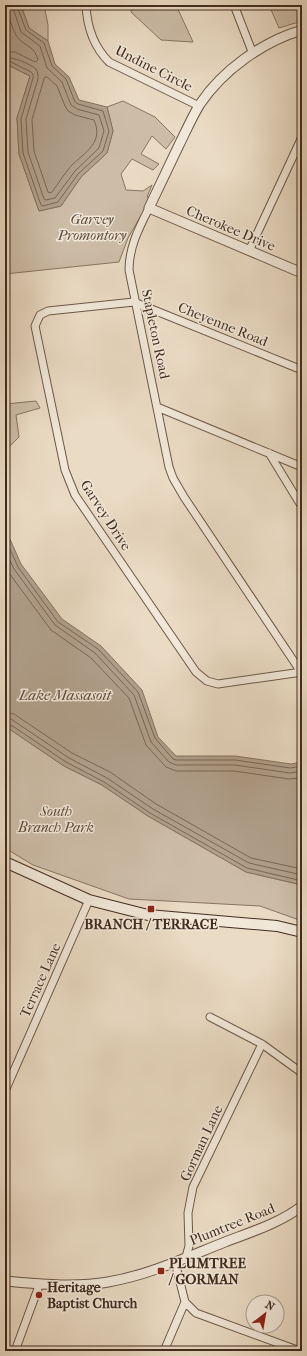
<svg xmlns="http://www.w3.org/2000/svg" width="307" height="1356" viewBox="0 0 307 1356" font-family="'IM FELL French Canon',serif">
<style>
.green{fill:#cdbda8;stroke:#887464}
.water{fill:#b1a08c;stroke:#857260}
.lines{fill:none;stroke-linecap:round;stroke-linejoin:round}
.shore{stroke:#7a6656;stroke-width:1}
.minor-casing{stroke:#6c5848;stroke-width:9}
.tertiary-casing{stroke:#6c5848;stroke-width:11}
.secondary-casing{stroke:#422c1f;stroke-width:12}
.minor{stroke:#f1e8d9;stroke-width:7}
.tertiary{stroke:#f1e8d9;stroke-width:9}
.secondary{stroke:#f1e8d9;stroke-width:10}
.poi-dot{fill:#8f2418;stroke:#f1e8d9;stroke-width:1.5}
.labels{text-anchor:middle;stroke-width:3;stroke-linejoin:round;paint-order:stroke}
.street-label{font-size:14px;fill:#422c1f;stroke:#f1e8d9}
.park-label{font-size:14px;font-style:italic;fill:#5e493a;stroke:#f1e8d9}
.poi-label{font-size:14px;font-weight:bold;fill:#422c1f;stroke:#f1e8d9;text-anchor:start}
.water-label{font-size:15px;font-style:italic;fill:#5e493a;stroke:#f1e8d9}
</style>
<rect width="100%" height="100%" fill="#eadbc4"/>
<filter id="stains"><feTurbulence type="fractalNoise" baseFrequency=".005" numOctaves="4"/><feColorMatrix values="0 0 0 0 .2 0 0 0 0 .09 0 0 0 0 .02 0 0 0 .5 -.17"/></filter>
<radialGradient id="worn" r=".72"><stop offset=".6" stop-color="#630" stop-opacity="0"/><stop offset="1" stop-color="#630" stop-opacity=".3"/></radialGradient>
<path class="green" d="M23,5H44L48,25V41L29,28L22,8Z
M133,5H176L193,42L161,40L131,12Z
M269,5H302V21L279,28Z
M10,66L30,76L17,118L19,154L39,211L61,206L81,177L107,153L113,131L107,107L123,101L155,117L175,137L166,149L152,136L141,154L159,164L153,170L132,159L121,174L126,190L143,191L152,185L147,197L151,198L128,238L119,262L5,274V70Z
M36,401L40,408L16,415L19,437L5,451V404Z
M5,726L64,766L102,785L148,816L246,872L302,885V921L260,906L129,899L33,865L5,848Z"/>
<path class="water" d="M5,5H23L22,8L29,28L48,41L55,64L69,77L79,100L107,107L113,131L107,153L81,177L61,206L39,211L19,154L17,118L30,76L10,66L5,70Z
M5,528L21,564L62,619L101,646L142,690L158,737L176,756H235L291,764L302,762V885L246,872L148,816L102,785L64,766L5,726Z"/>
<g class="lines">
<path class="shore" d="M5,52H15L35,62L38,60C34,45 27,48 18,38C13,32 7,13 7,5
M5,58C12,56 30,64 36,69C38,72 38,75 38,79L26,119L28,152L44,199L46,200L55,198L75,171L99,148L104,131L99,115L77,109L71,105L62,82L47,68L40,46L21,32L14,11L13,5
M5,65L8,62H11L31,72L33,74V78L21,119L23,153L41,205L43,206L58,202L78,174L103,151L109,131L103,111L78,104L75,102L66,79L52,66L44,43L26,30L18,9L19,5
M45,77H47L57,86L65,106L68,111L75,115L94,120C104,143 85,152 71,166C64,174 58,184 52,192L50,193L48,192L34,151L32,120Z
M5,538L18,567L58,622L98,649L138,692L155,738L173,759L176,760H235L290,768L302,766
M5,550L14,569L55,625L95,653L134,695L151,742L169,762L176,765H235L290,773L302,771
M5,565L9,573L51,630L91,658L129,698L146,745L166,767L176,771H234L289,779L302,778
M5,712L14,714L72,753L110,772L156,804L251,858L302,869
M5,718L11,719L69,758L107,778L153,809L249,863L302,875
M5,723L14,727L66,762L104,782L150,813L247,868L302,881"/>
<defs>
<path id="minor" d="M86,5C87,26 94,47 109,62L199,106
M234,5L253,54
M149,208C139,228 129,247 129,270L169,467L173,478L184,497L301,672
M249,251L302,137
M302,370L134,302L48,311L40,315L35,326L65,470L75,495L196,672L207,681L218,684L302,672
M157,407L302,467
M269,453L302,507
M210,1017L262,1044L302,1073
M5,1091L89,900
M186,1257L189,1246L188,1213L193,1187L262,1044
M175,1262L185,1302L196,1313L300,1351
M15,1351L40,1283
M164,1351L185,1302"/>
<path id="tertiary" d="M302,30C262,42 223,70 200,104C192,117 186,131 179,145C169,166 159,187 149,208L302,273
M5,1281C39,1284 74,1288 108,1282C149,1275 187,1257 225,1242C251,1232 280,1223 302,1206"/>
<path id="secondary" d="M5,862L89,900L148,915L277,926L302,932"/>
</defs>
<use href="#minor" class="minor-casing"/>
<use href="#tertiary" class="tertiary-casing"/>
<use href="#secondary" class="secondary-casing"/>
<use href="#minor" class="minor"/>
<use href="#tertiary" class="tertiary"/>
<use href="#secondary" class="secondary"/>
</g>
<g class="poi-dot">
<rect x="147" y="905" width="8" height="8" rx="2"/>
<rect x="157" y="1267" width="8" height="8" rx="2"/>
<circle cx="39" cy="1295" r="4"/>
</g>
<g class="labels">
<g class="street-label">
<text transform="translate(154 68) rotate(27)" y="5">Undine Circle</text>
<text transform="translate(231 228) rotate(23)" y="5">Cherokee Drive</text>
<text transform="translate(223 324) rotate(22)" y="5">Cheyenne Road</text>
<text transform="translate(156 334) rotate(78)" y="5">Stapleton Road</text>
<text transform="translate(106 515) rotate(57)" y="5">Garvey Drive</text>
<text transform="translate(40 980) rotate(-66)" y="5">Terrace Lane</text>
<text transform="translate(201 1143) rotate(-65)" y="5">Gorman Lane</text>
<text transform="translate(232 1224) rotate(-22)" y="5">Plumtree Road</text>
</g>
<g class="park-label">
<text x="92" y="224">Garvey<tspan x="92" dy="16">Promontory</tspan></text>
<text x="56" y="816">South<tspan x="56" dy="16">Branch Park</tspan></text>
</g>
<g class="poi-label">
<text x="151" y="929" text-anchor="middle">BRANCH / TERRACE</text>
<text x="169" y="1268">PLUMTREE<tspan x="169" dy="16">/ GORMAN</tspan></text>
<text x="47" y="1292">Heritage<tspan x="47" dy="16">Baptist Church</tspan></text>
</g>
<g class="water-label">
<text x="65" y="700">Lake Massasoit</text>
</g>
</g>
<rect width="307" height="1356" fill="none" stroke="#eadbc4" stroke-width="20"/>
<rect x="6" y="6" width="295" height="1344" fill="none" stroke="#422c1f" stroke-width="2"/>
<rect x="10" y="10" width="287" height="1336" fill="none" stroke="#422c1f"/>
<g transform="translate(265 1314) rotate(31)"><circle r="19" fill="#f1e8d9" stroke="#ab9d8f"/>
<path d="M0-3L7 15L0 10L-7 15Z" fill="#8f2418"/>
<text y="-6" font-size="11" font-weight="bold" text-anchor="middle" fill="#422c1f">N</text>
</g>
<rect width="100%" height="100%" filter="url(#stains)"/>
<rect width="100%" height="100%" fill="url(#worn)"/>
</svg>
